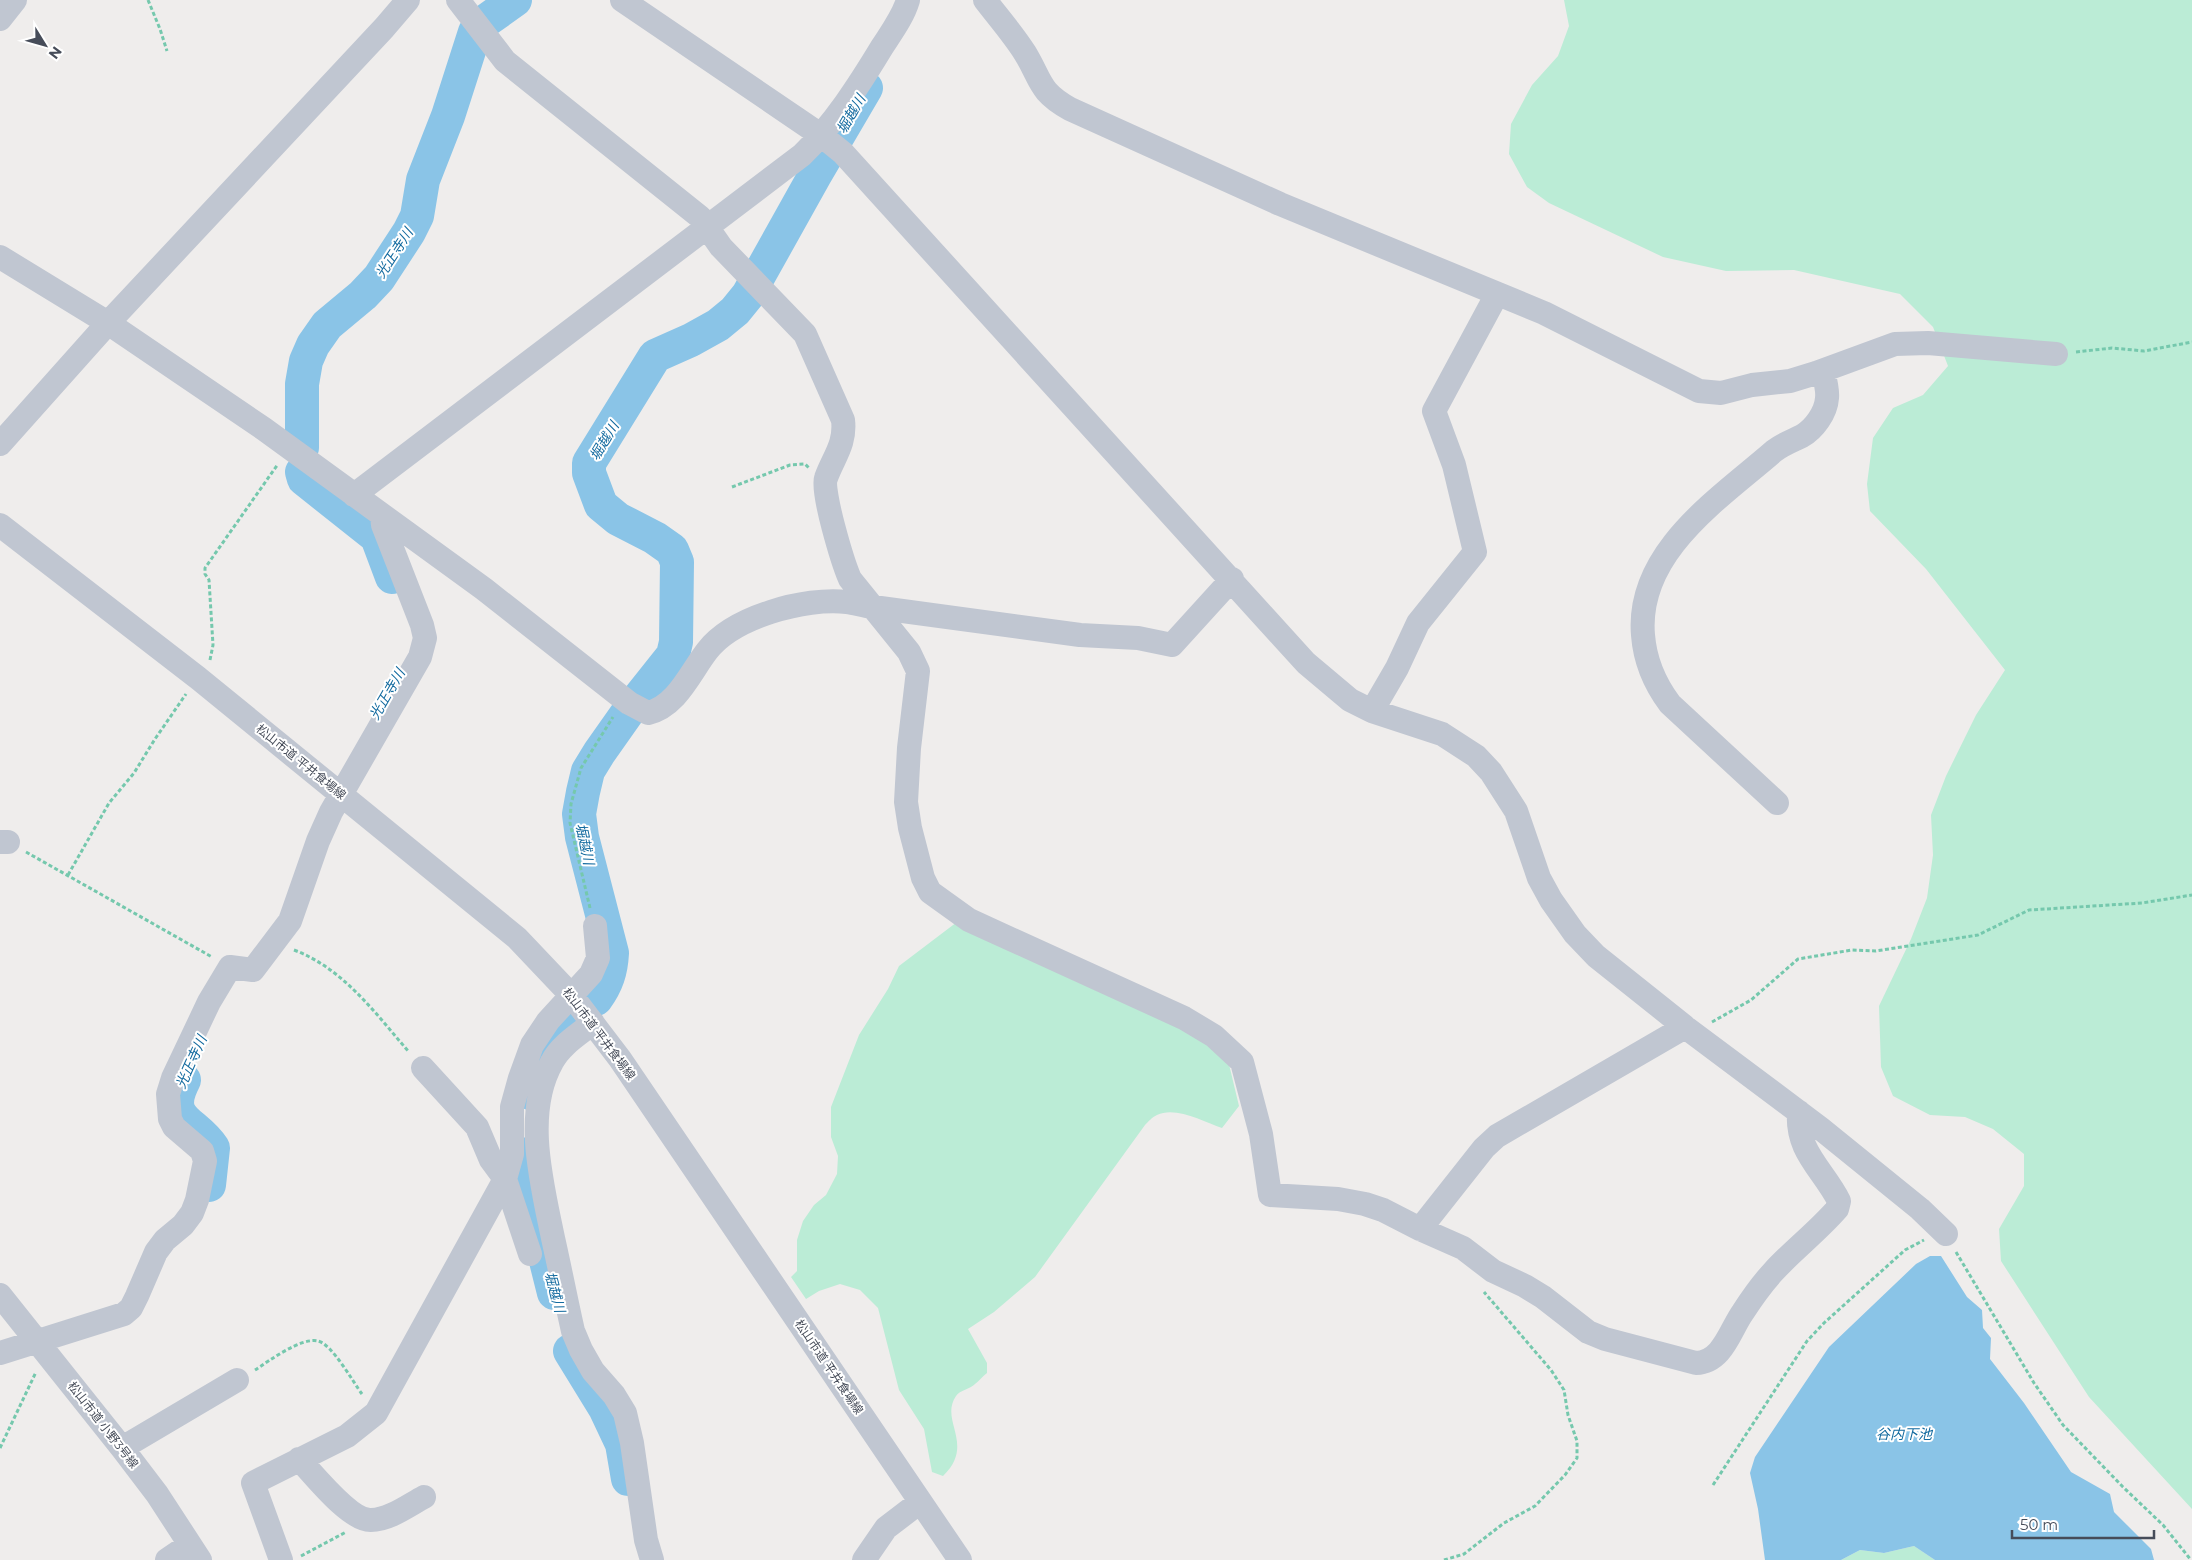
<svg xmlns="http://www.w3.org/2000/svg" width="2192" height="1560" viewBox="0 0 2192 1560" font-family="Montserrat,'Noto Sans JP',sans-serif">
<style>
.green{fill:#bbecd6}
.water{fill:#8ac4e7}
.lines{fill:none;stroke-linecap:round;stroke-linejoin:round}
.river{stroke:#8ac4e7;stroke-width:34}
.path{stroke:#75c8ad;stroke-width:3;stroke-dasharray:4 2.5;stroke-linecap:butt}
.minor{stroke:#c0c6d1;stroke-width:24}
.labels{text-anchor:middle;stroke-width:4;stroke-linejoin:round;paint-order:stroke}
.street-label{font-size:12px;fill:#464c59;stroke:#fff}
.water-label{font-size:14px;font-style:italic;fill:#126a9f;stroke:#fff}
</style>
<rect width="100%" height="100%" fill="#efedec"/>
<path class="green" d="M1564,0H2192V1509L2089,1397L2001,1261L1999,1229L2024,1186V1154L1993,1129L1965,1117L1930,1115L1893,1096L1881,1067L1879,1006L1911,939L1927,898L1933,855L1931,815L1946,776L1976,715L2005,670L1926,569L1870,511L1867,484L1873,438L1893,408L1923,395L1948,366L1933,327L1900,294L1794,270L1726,271L1663,257L1549,203L1527,187L1509,154L1511,124L1532,85L1558,56L1569,26Z
M957,922L1178,1022L1227,1056L1239,1106L1222,1128C1204,1122 1176,1106 1157,1115C1152,1117 1148,1122 1145,1125L1035,1277L994,1312L968,1329L987,1363V1373C983,1376 979,1381 975,1384C970,1389 960,1390 956,1396C939,1421 976,1444 943,1476L932,1472L924,1429L899,1390L878,1308L860,1290L840,1284L819,1291L806,1299L791,1277L797,1271V1240L803,1221L814,1205L826,1195L837,1174L838,1156L831,1137V1107L859,1035L888,989L899,966Z
M1914,1546L1935,1560H1841L1860,1550L1884,1553Z"/>
<path class="water" d="M1930,1256H1941L1967,1297L1982,1310L1983,1328L1991,1338L1990,1359L2024,1403L2071,1472L2110,1494L2114,1512L2151,1549L2154,1560H1935L1914,1546L1884,1553L1860,1550L1841,1560H1765L1758,1509L1750,1473L1755,1457L1829,1347L1916,1264Z"/>
<g class="lines">
<path class="river" d="M302,448V384L306,361L313,345L327,325L363,295L379,278L409,232L417,216L423,180L448,116L475,32L484,22L515,0
M302,472L304,479L377,537L392,577
M596,999C607,984 611,971 612,953L582,837L579,814L583,792L588,771L599,753L630,709L673,655L676,642L677,562L672,550L655,538L618,519L601,505L589,473V463L655,356L691,340L718,325L735,311L748,295L815,175L866,88
M184,1080C163,1121 195,1120 213,1148L209,1185
M530,1093C537,1059 547,1047 571,1023
M529,1154L534,1213L554,1293
M570,1351L605,1408L622,1444L628,1479"/>
<path class="path" d="M148,0L160,29L167,51
M2076,352L2112,348L2144,351L2192,342
M732,487L790,465L805,464L809,468
M210,660L213,645L209,580L205,574V568L278,464
M26,852L212,957
M68,875L109,803L134,773L155,739L186,694
M590,908L570,823L571,804L581,768L613,717
M294,950C344,969 375,1013 409,1052
M1712,1022L1751,1000L1798,959L1852,950L1876,951L1978,935L2029,910L2142,903L2192,895
M1956,1252L2034,1383L2063,1425L2123,1487L2163,1525L2191,1560
M255,1370C269,1361 301,1337 318,1341C332,1344 353,1382 362,1394
M0,1448L36,1372
M1713,1485L1807,1341L1824,1323L1905,1250L1924,1240
M301,1556L346,1532
M1444,1560L1464,1554L1504,1523L1535,1506L1565,1475L1577,1458V1441L1568,1415L1564,1390L1551,1370L1484,1292"/>
<path class="minor" d="M458,0L505,61L700,217L721,247L805,334L843,420C846,444 833,458 826,478C821,491 843,563 850,579L909,652L918,671L909,748L906,802L910,828L923,878L930,892L969,920L1184,1018L1214,1036L1242,1062L1261,1134L1270,1195L1338,1199L1365,1204L1383,1210L1420,1229L1463,1248L1493,1271L1525,1286L1543,1297L1588,1332L1605,1339L1696,1363C1723,1362 1730,1330 1743,1312C1752,1298 1762,1284 1773,1272C1793,1250 1817,1232 1837,1209L1839,1201C1823,1169 1796,1152 1799,1112
M622,0L822,136L843,153L1306,663L1350,700L1372,711L1442,734L1476,756L1491,772L1516,811L1539,878L1551,900L1575,934L1596,956L1685,1027L1820,1128L1920,1209L1946,1234
M985,0C998,17 1013,34 1025,53C1042,81 1038,91 1070,109L1280,204L1544,313L1699,391L1721,393L1752,385L1790,381L1816,373L1895,344L1928,343L2056,354
M0,19L15,0
M0,257L108,323L264,429L484,589L629,703L648,713C677,706 690,673 707,651C733,617 805,597 847,602C855,603 864,606 873,607L1080,635L1138,638L1172,645L1232,579
M0,444L108,323L384,28L408,0
M354,495L802,155C834,124 859,85 882,47C891,33 903,17 908,0
M0,525L198,678L517,938L572,996L620,1059L960,1560
M1372,711L1397,668L1418,623L1475,552L1454,465L1434,411L1497,294
M1777,803L1670,704C1655,684 1645,661 1643,635C1636,552 1719,499 1774,451C1783,444 1792,441 1802,436C1814,429 1826,413 1827,398C1828,390 1825,379 1823,371
M0,842H8
M593,1023C578,1035 561,1045 552,1062C523,1113 542,1184 553,1238C560,1269 566,1300 573,1331L581,1350L593,1371L614,1395L625,1413L632,1443L646,1540L652,1560
M423,1068L477,1127L491,1160L505,1179L530,1254
M1420,1229L1484,1148L1497,1136L1685,1027
M0,1295L122,1448L157,1494L200,1560
M0,1353L124,1314L131,1308L137,1296L156,1252L165,1240L183,1225L192,1213L197,1200L205,1161L202,1151L174,1127L170,1119L168,1094L173,1078L209,1002L230,967L253,970L290,921L318,841L331,812L420,657L425,638L422,625L383,525L382,516
M122,1448L237,1380
M299,1459C314,1475 350,1521 371,1520C389,1520 409,1505 424,1497
M167,1560L189,1545
M281,1560L253,1483L347,1436L376,1413L505,1179L512,1154V1107L520,1078L532,1045L548,1021L591,974L598,958L595,926
M864,1560L886,1528L920,1502"/>
</g>
<g class="labels">
<g class="street-label">
<text transform="translate(301 762) rotate(39)" y="4">松山市道 平井食場線</text>
<text transform="translate(599 1034) rotate(53)" y="4">松山市道 平井食場線</text>
<text transform="translate(829 1367) rotate(56)" y="4">松山市道 平井食場線</text>
<text transform="translate(103 1425) rotate(52)" y="4">松山市道 小野3号線</text>
</g>
<g class="water-label">
<text transform="translate(851 114) rotate(-60)" y="5">堀越川</text>
<text transform="translate(394 253) rotate(-57)" y="5">光正寺川</text>
<text transform="translate(604 441) rotate(-59)" y="5">堀越川</text>
<text transform="translate(387 694) rotate(-60)" y="5">光正寺川</text>
<text transform="translate(585 844) rotate(78)" y="5">堀越川</text>
<text transform="translate(191 1062) rotate(-66)" y="5">光正寺川</text>
<text transform="translate(555 1292) rotate(75)" y="5">堀越川</text>
<text x="1904" y="1439">谷内下池</text>
</g>
</g>
<g transform="translate(45 45) rotate(127)" stroke="#ffffff" stroke-width="4" paint-order="stroke">
<path d="M0-4L9 19L0 12L-9 19Z" fill="#464c59"/>
<text y="-8" font-size="14" font-weight="bold" text-anchor="middle" fill="#464c59">N</text>
</g>
<path d="M2012 1530v8h142v-8" fill="none" stroke="#464c59" stroke-width="2.5"/>
<text x="2020" y="1530" font-size="15" fill="#464c59" stroke="#ffffff" stroke-width="4" paint-order="stroke">50 m</text>
</svg>
